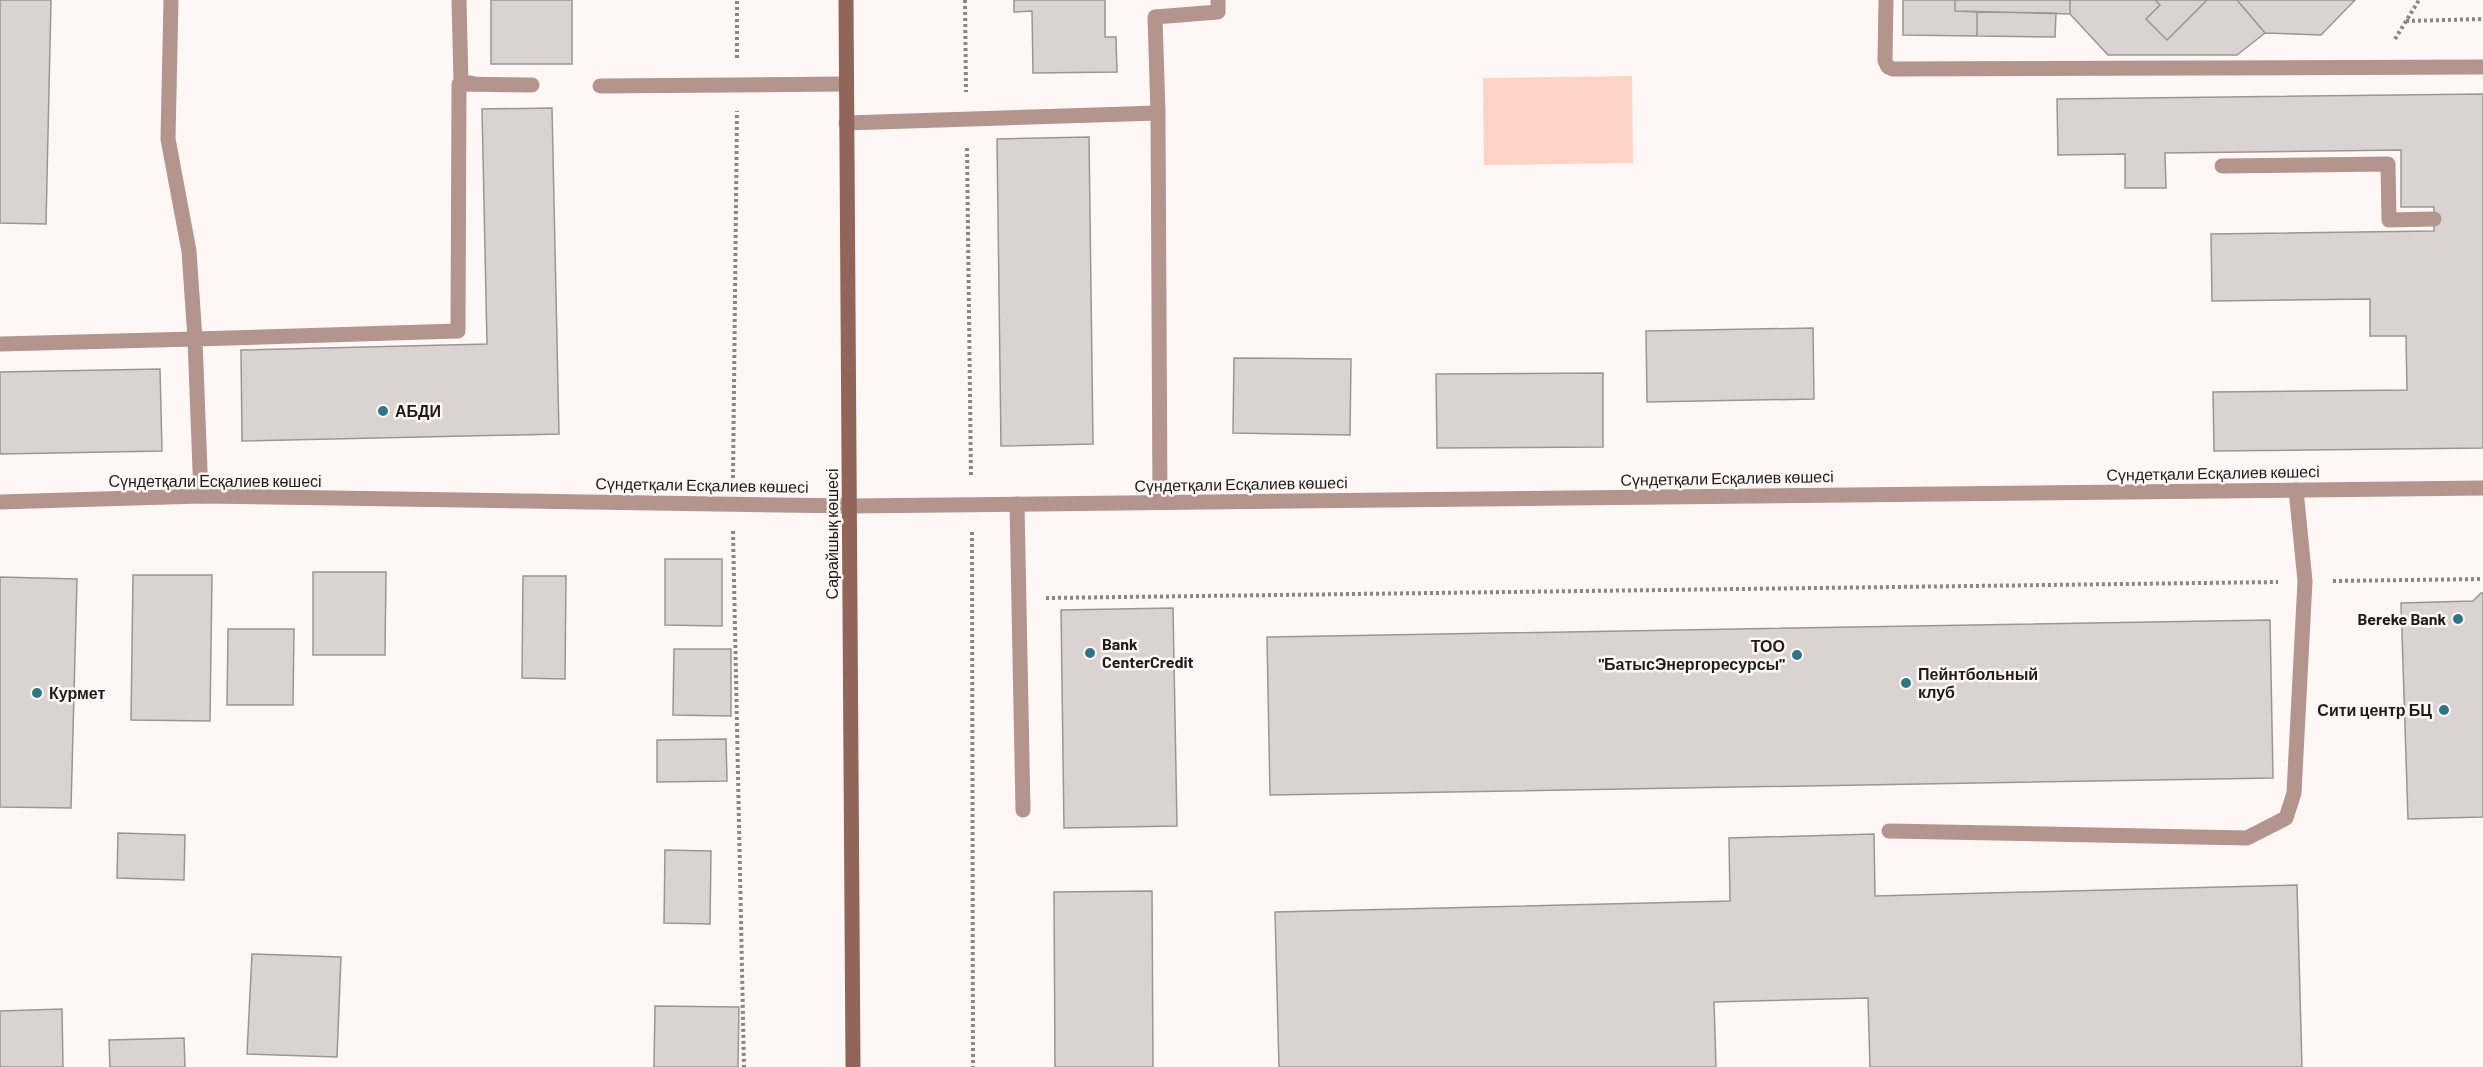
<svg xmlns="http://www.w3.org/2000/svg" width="2483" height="1067" viewBox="0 0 2483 1067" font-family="Barlow,sans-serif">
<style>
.green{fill:#fed3c7}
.building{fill:#dad3d1;stroke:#9c9593;stroke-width:1.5}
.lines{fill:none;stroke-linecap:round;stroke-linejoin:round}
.path{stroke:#8b8684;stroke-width:4;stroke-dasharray:3 3;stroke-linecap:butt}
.lane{stroke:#b4958d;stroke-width:15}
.street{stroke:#b4958d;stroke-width:15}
.secondary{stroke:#91655a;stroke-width:15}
.poi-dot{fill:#307584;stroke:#fff7f5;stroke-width:2}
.labels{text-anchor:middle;stroke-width:5;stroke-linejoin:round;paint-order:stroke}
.poi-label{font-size:16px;font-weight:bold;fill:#1e1c1b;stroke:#fff7f5;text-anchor:start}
.street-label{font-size:16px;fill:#1e1c1b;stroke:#fff7f5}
</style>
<rect width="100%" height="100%" fill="#fff7f5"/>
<path class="green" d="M1632,76L1633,163L1484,165L1483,78Z"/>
<path class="building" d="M0,0H51L46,224L0,223Z
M491,0H572V64H491Z
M1014,0H1105V37H1116L1117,72L1033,73L1032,11L1014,12Z
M1903,0H1955V11L1977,12V36L1903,35Z
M1955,0H2070V14L1955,11Z
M2070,0H2155L2160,5L2146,19L2167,40L2207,0H2237L2265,33L2237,55H2108L2070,14Z
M2155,0H2207L2167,40L2146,19L2160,5Z
M2237,0H2355L2321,35L2265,33Z
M1977,12L2056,13L2055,37L1977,36Z
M2483,94V448L2214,451L2213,392L2407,390L2406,336H2370V299L2212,301L2211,234L2434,231V207H2401V150L2165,153L2166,188H2125V154L2058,155L2057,99Z
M552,108L559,434L242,441L241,350L487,344L482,109Z
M1089,137L1093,444L1001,446L997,139Z
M1813,328L1814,399L1647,402L1646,331Z
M1234,358L1351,359L1350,435L1233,433Z
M160,369L162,451L0,454V372Z
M1603,373V447L1437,448L1436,374Z
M665,559H722V626L665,625Z
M313,572H386L385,655H313Z
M133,575H212L210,721L131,720Z
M523,576H566L565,679L522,678Z
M0,577L77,579L71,808L0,807Z
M2481,593H2483V817L2408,819L2401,603L2473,601Z
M1173,608L1177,826L1064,828L1061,610Z
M2270,620L2273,778L1270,795L1267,637Z
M228,629H294L293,705H227Z
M674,649H731V716L673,715Z
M726,739L727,781L657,782V740Z
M118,833L185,835L184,880L117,878Z
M1874,834L1875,896L2297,885L2302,1067H1870L1868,998L1714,1002L1716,1067H1279L1275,912L1730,901L1729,838Z
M665,850L711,851L710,924L664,923Z
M1152,891L1153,1067H1055L1054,892Z
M252,954L341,957L337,1057L247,1054Z
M655,1006L739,1007L738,1067H654Z
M62,1009L63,1067H0V1011Z
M184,1038L185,1067H110L109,1040Z"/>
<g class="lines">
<path class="path" d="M965,0L966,92
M2406,21L2483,19
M2395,39L2419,0
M737,58V0
M967,148L971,476
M733,478L737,111
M733,531L744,1067
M972,532L973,1067
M2333,581L2483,579
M1046,598L2278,582"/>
<path class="lane" d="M459,0L461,83H471
M1886,0L1885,61L1888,67L1893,69L2483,67
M600,86L846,84
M1158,113L1160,502
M846,123L1158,113L1155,17L1218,12V0
M2222,166L2388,164L2389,220L2434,219
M0,344L195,339L189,251L168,139L171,0
M201,496L195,339L458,331L459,84L532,85
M1017,504L1023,810
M1889,831L2247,838L2286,818L2294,793L2305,581L2296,490"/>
<path class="street" d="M0,502L201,496L850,506L2483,488"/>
<path class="secondary" d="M846,0L853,1067"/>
</g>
<g class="poi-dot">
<circle cx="383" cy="411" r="6"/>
<circle cx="2458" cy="619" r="6"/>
<circle cx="1090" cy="653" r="6"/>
<circle cx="1797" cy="655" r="6"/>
<circle cx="1906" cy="683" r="6"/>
<circle cx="37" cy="693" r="6"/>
<circle cx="2444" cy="710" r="6"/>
</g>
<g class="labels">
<g class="poi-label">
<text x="395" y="417">АБДИ</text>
<text x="2446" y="625" text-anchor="end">Bereke Bank</text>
<text x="1102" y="650">Bank<tspan x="1102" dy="18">CenterCredit</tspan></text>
<text x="1785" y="652" text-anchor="end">ТОО<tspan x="1785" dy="18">"БатысЭнергоресурсы"</tspan></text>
<text x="1918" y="680">Пейнтбольный<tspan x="1918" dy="18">клуб</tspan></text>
<text x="49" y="699">Курмет</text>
<text x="2432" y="716" text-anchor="end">Сити центр БЦ</text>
</g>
<g class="street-label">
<text transform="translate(2213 473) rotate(-1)" y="6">Сүндетқали Есқалиев көшесі</text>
<text transform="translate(1727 478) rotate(-1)" y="6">Сүндетқали Есқалиев көшесі</text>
<text x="215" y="487">Сүндетқали Есқалиев көшесі</text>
<text transform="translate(1241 484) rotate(-1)" y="6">Сүндетқали Есқалиев көшесі</text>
<text transform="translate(702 485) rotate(1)" y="6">Сүндетқали Есқалиев көшесі</text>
<text transform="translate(832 534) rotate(-90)" y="6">Сарайшық көшесі</text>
</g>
</g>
</svg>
